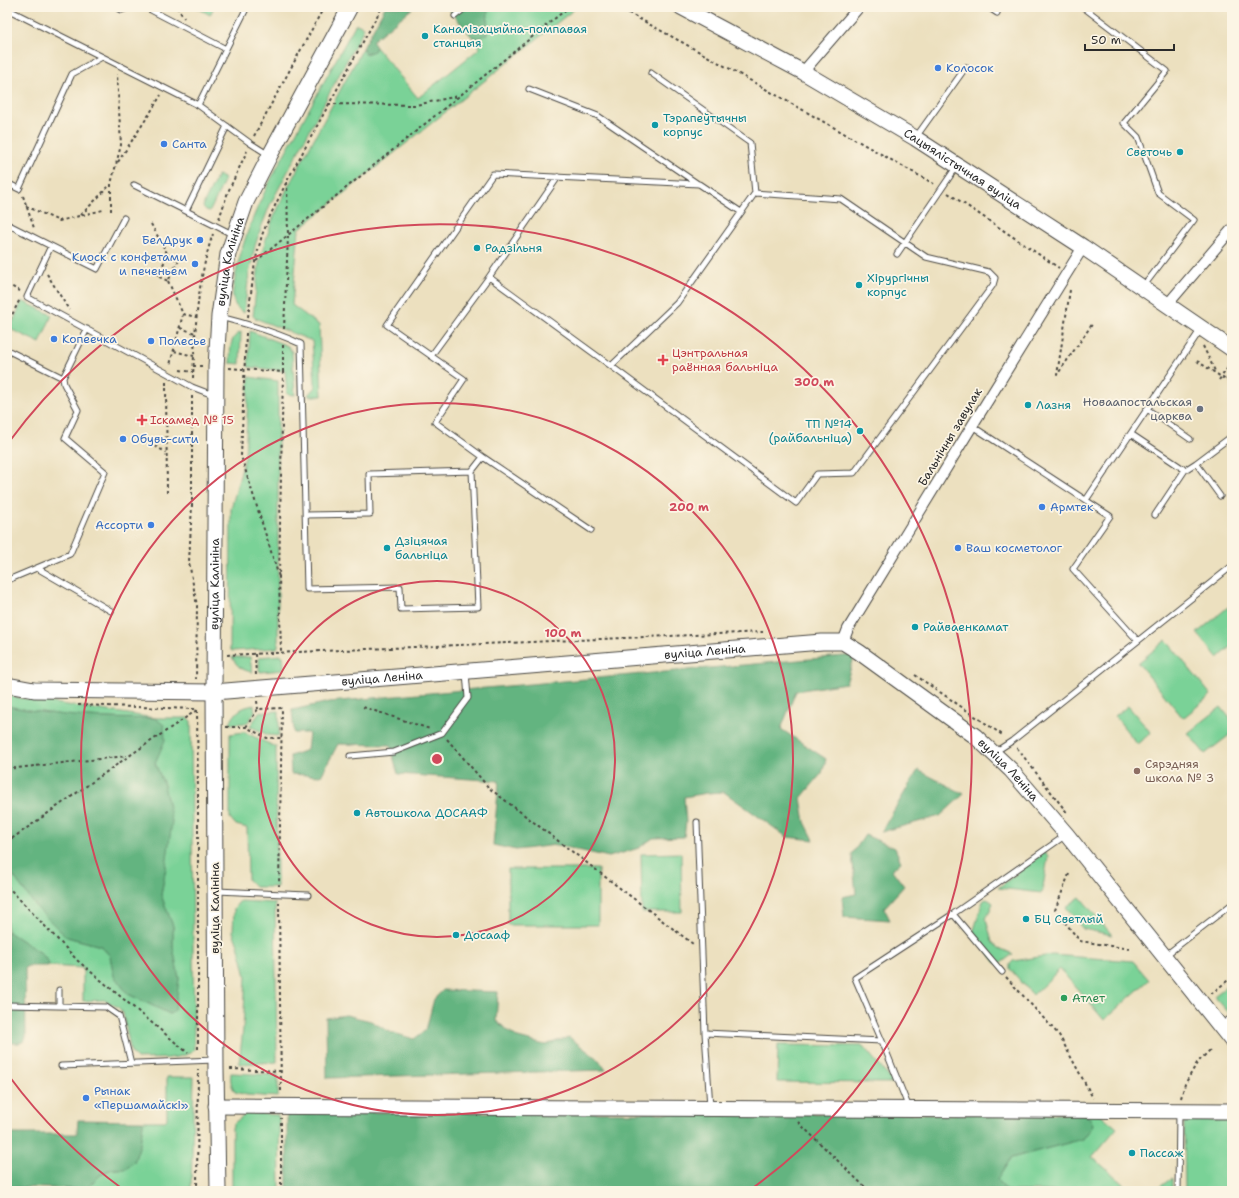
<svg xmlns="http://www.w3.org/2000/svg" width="1239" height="1198" viewBox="0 0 1239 1198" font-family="'Shantell Sans',sans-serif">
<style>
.green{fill:#7ad297;stroke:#527e61}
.forest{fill:#63b480;stroke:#477056}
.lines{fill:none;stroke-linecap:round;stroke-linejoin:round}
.lane-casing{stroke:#484641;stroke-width:7}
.street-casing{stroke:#484641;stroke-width:12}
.secondary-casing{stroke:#484641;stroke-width:17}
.path{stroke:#484641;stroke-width:2;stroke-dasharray:3 3;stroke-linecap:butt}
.lane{stroke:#fff;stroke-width:5}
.street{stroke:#fff;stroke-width:10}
.secondary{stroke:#fff;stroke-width:15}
.ring{fill:none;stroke:#d1495b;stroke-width:2}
.culture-dot{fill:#0f9aa8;stroke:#fcf5e5;stroke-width:1.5}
.shop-dot{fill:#3f7fe0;stroke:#fcf5e5;stroke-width:1.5}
.health-dot{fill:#e0444e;stroke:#fcf5e5;stroke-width:1.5}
.worship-dot{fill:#6b7280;stroke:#fcf5e5;stroke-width:1.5}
.education-dot{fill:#8d6e63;stroke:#fcf5e5;stroke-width:1.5}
.leisure-dot{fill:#2e9e5b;stroke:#fcf5e5;stroke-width:1.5}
.labels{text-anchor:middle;stroke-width:3.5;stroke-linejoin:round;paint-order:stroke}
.culture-label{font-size:12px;fill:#0d838f;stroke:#fcf5e5;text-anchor:start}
.shop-label{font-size:12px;fill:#366cbe;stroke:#fcf5e5;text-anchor:start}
.street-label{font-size:12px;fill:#2b2b2b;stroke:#fcf5e5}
.health-label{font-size:12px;fill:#be3a42;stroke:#fcf5e5;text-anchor:start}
.worship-label{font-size:12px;fill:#5b616d;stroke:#fcf5e5;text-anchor:end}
.education-label{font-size:12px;fill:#785e54;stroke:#fcf5e5;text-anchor:start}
.leisure-label{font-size:12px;fill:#27864d;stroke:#fcf5e5;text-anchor:start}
.centre{fill:#d1495b;stroke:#fcf5e5;stroke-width:2}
.ring-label{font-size:12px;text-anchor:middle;font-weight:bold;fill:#d1495b;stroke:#fcf5e5;stroke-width:3.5;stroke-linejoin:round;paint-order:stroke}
</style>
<rect width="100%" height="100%" fill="#fcf5e5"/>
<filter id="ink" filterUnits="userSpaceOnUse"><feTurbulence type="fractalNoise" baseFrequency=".025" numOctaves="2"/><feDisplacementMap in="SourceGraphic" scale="8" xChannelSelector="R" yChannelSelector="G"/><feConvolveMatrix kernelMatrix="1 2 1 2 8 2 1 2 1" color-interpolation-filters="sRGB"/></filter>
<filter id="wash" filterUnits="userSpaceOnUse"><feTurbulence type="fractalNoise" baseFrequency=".012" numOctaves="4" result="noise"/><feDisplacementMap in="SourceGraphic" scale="16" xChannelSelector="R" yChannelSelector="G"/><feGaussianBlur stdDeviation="0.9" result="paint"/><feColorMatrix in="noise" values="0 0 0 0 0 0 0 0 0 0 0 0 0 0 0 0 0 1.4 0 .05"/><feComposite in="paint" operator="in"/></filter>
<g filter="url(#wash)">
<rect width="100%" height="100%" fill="#ece0bf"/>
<path class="green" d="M196,7H214L210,15Z
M487,7H577L299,229L292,305L319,325L322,396H309L308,395L315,387V384L312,341L255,318L253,316L259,263L264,245L272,221L289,185L363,48L365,54L374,51L376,47L418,98L480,48L472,37L480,38L488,11Z
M357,24L363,27V30L270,205L261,228L255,246L249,274L244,313C240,310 236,308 234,302C231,295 234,286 235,278C245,224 270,180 296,133C316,97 335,61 355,25Z
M218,175L225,179L212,207L210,211L206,210L203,207L204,203Z
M22,301L52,315L40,343L10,329Z
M250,331L288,346L292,352L295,395L287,394L285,371L248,367Z
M241,332L240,364L230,363C231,351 228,338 241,332Z
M249,377L278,381V646L277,648L232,651L230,649L231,509L245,457Z
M1228,607L1232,612V646L1218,658L1197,633Z
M1166,640L1211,695L1183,718L1138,663Z
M281,655L283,656L284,668L283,670L261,672L259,671V658L260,657Z
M232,657H250L252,672C241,670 237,666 232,657Z
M7,696L155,718H188L191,721L194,1049C186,1061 151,1058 137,1059L131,1052L123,1013L118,1007L104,1000L83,1001V968L48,966L49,963L41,953L7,931V867L37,908L58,929L67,937L101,946L110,956L114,976L128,994L170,1014L179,979L173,947V926L161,895L166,867L164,785L155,763L159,752L155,718C106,720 56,716 7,706Z
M254,705L255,712L247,723L229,724C237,711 239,708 254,705Z
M1128,706L1151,733L1137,744L1115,716Z
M1221,707L1232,721V733L1205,754L1188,733Z
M279,711V736L268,735L250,726L260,712Z
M244,732L276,747L277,887H255L248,880L247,828L236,825L230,818V734Z
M1044,852L1048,857L1042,893L998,888Z
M681,853L682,912H642L641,854Z
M508,869H598V925H508Z
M1080,897L1112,935L1083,929L1066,907Z
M986,899L989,900L993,903L986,919L992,942L999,948L1013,954L1001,963H996L973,933L983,901Z
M240,901L275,903L277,1062L239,1064L243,1029L246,976L239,948L233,932L234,908Z
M1052,955L1133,961L1149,980L1104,1020L1060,969L1033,995L1010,969V964L1013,961Z
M1231,983L1232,984V1009L1229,1013L1214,996Z
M778,1045L863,1046L894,1083L777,1082Z
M231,1073L278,1075V1097L247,1095L235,1092C231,1085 230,1080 231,1073Z
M167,1077H194L191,1191H65V1189C72,1189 80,1190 87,1187C91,1185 93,1181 97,1178C105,1170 114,1168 126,1169L134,1162L140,1144L143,1123L142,1121H165L167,1119Z
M247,1113L277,1115L279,1118L280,1191H232V1128L234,1123Z
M1084,1114H1100L1117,1128L1092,1157L1130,1189L1129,1191H1007L997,1180L1011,1158L1083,1139Z
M1185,1120L1232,1121V1191H1185L1184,1122Z
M1172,1178V1191H1154Z"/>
<path class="forest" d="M385,7H414L372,41L376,47L374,51L365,54L363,48Z
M447,7H487L488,11L487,34L480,38L472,37Z
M855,655L846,683L796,691L781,729L826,759L822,773L801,798L805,822L814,840L787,837L724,792L707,793L684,797L686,822L684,837L653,838L639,848L609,857L556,845L516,850L493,845L499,781L398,774L390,745L338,744L321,776L291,774L290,756L307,750L309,733H294L292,710L329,702Z
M7,706C56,716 106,720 155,718L164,725L165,740L155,763L164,785L172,821L166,867L161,895L173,926V947L179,979L175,1010L170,1014L128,994L114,976L110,956L101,946L67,937L58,929L37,908L7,867Z
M918,770L964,794L940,816L881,832Z
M865,835L895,848L901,862L892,870L904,886L884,908L890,920L844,917L842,897L856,894L852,854Z
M7,931L41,953L49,963L48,966H27L25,969L26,1037L24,1041L20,1043H7Z
M443,990L498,992L496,1021L518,1038L545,1045L569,1037L599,1060L606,1070L327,1078L326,1018L346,1015L371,1021L390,1032L414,1039L426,1030L434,999Z
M287,1112L1084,1114L1091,1119L1093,1126L1083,1139L1011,1158L997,1180L1007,1191H287Z
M78,1120L142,1121L143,1123L140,1144L134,1162L126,1169C103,1167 101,1175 86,1189L7,1187V1134H76L77,1133Z"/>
</g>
<g filter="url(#ink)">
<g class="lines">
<defs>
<path id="lane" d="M116,7L122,10L131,7
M145,7L226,49
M988,7L997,13
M1083,7L1167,71L1124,123L1138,137L1158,193L1194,220L1143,287
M7,9L198,105L250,143L269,155
M455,16L466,7
M651,73L750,143L755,193
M529,89L598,116L698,184
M198,105L247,7
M916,137L966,67
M7,183L19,189L72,74L102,57
M134,185L234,235
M186,211L227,126
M7,224L97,269L124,218
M51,246L27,297L174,377L192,387L213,395
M897,254L957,166
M489,277L611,366L796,503L817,474L854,473L993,285L995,278L989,272L926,257L841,199L755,193L677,303L611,366
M220,317C248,324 275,332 301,344L307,589L400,587L401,609L478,607L472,471L483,457L435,422L464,379L387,325L493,174L699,184L741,212
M7,350L63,378L87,329
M431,356L489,277L558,177
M1147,409L1190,439
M972,426L1110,516L1073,569L1138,641
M1131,434L1185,470L1155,515
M483,457L591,530
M1185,470L1196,463
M1220,496L1196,463L1232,436
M1086,500L1201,329
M305,515L370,514L369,474L472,471
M37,568L111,611
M7,582L8,580L70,554L105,472L65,438L78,410L64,384L63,378
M995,752L1012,741L1232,566
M350,756L394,752L442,733L468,698L466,672
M697,822L705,1033L710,1107
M217,891L308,895
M953,914L1002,972
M1166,955L1232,904
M7,1005L106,1007L119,1016L131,1063
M59,1006V990
M1222,1025L1232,1017
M705,1033L882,1041
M61,1066L215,1060
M909,1108L882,1041L855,978L953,914L1066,835
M1178,1191L1179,1112"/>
<path id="street" d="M803,72L859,7
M1167,305L1232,229
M843,642L848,629L972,426L1083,247"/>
<g id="secondary">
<path id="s1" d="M681,7L803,72L915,138L1083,247L1232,349"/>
<path id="s2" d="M7,685L34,690L214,692L822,642H843L859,652L975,736L1011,770L1067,835L1232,1041"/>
<path d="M216,1106L1232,1111"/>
<path id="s3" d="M218,1191L216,1069L214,692L216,367L219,316L228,254L246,202L270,155L350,7"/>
</g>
</defs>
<use href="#lane" class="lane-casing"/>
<use href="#street" class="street-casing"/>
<use href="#secondary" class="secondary-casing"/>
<path class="path" d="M177,7L184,18
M618,7L707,56L934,184
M328,104L416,105L458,96
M254,136L324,7
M118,162L150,113L161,95
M948,193L1059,268
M23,196L34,228
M26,206L59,221L103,210
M111,211V184L121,145L117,74
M81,215L110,185
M219,219L228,192L247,151
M151,224L168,255L179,260L168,281L157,276L168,255
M256,261L569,7
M47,274L69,310
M168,281L183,314L170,365
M7,284L20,291
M1070,290L1057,375L1093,323
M183,314L196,317
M248,317L255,262L262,235L270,216L287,181L382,7
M7,325L20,299
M180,328L195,333
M284,329L288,237L287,181
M246,333L241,456L279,577
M1203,346L1216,373
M174,351L194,356
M1197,361L1232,384
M193,366H203
M229,368L283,372L279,577L281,652
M180,370L193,372
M283,372V345
M193,378C195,330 197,280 213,234
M1226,379L1232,380
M1219,380L1232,362
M166,382L167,494
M192,396V505L189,562L197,606L196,679
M152,422L166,420
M144,441L166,452
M255,654L256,676
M227,655L763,632
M915,675L1004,736
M257,701L258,709
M78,705L195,709
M363,707L430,729
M197,710L198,794V1052
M226,727H246L267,738H281
M246,727L258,709L282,708L279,886
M447,739L489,788L693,944
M1017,748L1068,814
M7,769L127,756
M7,842L129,756L197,710
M1069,874L1055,910L1080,941L1130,949
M7,886L78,961L188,1053
M279,902L281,1094
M1006,977L1059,1035L1093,1098
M1211,994L1232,977
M230,1069L281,1071
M1181,1098L1185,1084L1197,1063L1211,1049
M798,1122L869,1191
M197,1191L198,1069
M281,1191V1118"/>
<use href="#lane" class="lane"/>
<use href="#street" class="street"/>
<use href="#secondary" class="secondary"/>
</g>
</g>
<g class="ring">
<circle cx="437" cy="759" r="178"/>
<circle cx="437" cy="759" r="356"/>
<path d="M124 1190A533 533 0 0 1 9 1076M9 442A533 533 0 1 1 750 1190"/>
</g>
<g class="culture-dot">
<circle cx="425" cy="36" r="4"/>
<circle cx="655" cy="125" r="4"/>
<circle cx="1180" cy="152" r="4"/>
<circle cx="477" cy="248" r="4"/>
<circle cx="859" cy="285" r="4"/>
<circle cx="1028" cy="405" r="4"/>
<circle cx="860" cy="431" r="4"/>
<circle cx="387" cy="548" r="4"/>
<circle cx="915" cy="627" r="4"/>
<circle cx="357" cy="813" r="4"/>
<circle cx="1026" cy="919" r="4"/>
<circle cx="456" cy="935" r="4"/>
<circle cx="1132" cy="1153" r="4"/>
</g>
<g class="shop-dot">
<circle cx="938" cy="68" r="4"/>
<circle cx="164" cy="144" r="4"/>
<circle cx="200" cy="240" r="4"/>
<circle cx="195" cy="264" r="4"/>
<circle cx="54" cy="339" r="4"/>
<circle cx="151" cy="341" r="4"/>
<circle cx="123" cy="439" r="4"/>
<circle cx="1042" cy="507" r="4"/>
<circle cx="151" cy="525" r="4"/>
<circle cx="958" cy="548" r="4"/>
<circle cx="86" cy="1098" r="4"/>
</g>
<g class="health-dot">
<path d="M661 354h4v4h4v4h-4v4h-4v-4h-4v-4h4z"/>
<path d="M140 414h4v4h4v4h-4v4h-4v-4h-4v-4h4z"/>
</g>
<circle class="worship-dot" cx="1200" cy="409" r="4"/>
<circle class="education-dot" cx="1137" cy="771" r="4"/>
<circle class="leisure-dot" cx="1064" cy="998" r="4"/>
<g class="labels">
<g class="culture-label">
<text x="433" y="33">Каналізацыйна-помпавая<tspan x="433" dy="14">станцыя</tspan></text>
<text x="663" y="122">Тэрапеўтычны<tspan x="663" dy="14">корпус</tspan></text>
<text x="1172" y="156" text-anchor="end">Светочь</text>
<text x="485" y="252">Радзільня</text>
<text x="867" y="282">Хірургічны<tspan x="867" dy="14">корпус</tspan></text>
<text x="1036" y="409">Лазня</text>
<text x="852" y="428" text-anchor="end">ТП №14<tspan x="852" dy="14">(райбальніца)</tspan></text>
<text x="395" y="545">Дзіцячая<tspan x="395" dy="14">бальніца</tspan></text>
<text x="923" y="631">Райваенкамат</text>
<text x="365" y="817">Автошкола ДОСААФ</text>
<text x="1034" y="923">БЦ Светлый</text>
<text x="464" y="939">Досааф</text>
<text x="1140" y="1157">Пассаж</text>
</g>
<g class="shop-label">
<text x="946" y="72">Колосок</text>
<text x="172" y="148">Санта</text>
<text x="192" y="244" text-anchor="end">БелДрук</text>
<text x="187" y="261" text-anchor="end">Киоск с конфетами<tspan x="187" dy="14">и печеньем</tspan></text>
<text x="62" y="343">Копеечка</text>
<text x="159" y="345">Полесье</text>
<text x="131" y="443">Обувь-сити</text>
<text x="1050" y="511">Армтек</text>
<text x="143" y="529" text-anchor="end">Ассорти</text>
<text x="966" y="552">Ваш косметолог</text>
<text x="94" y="1095">Рынак<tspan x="94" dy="14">«Першамайскі»</tspan></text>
</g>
<g class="street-label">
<text dy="4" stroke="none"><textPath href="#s1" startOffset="325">Сацыялістычная вуліца</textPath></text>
<text dy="4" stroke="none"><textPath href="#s3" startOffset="931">вуліца Калініна</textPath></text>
<text transform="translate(950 437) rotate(-59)" y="4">Бальнічны завулак</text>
<text dy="4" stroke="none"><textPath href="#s3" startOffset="607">вуліца Калініна</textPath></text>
<text dy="4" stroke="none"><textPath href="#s2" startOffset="700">вуліца Леніна</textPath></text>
<text dy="4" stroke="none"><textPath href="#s2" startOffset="376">вуліца Леніна</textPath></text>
<text dy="4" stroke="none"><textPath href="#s2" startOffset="1048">вуліца Леніна</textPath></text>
<text transform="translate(215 908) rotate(-90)" y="4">вуліца Калініна</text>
</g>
<g class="health-label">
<text x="672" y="357">Цэнтральная<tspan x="672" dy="14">раённая бальніца</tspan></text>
<text x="150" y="424">Іскамед № 15</text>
</g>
<g class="worship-label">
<text x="1192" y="406">Новаапостальская<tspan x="1192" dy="14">царква</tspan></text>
</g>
<g class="education-label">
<text x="1145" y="768">Сярэдняя<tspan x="1145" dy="14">школа № 3</tspan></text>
</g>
<g class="leisure-label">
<text x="1072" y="1002">Атлет</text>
</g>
</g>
<circle cx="437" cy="759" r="6" class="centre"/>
<g class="ring-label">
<text x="814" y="386">300 m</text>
<text x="689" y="511">200 m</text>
<text x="563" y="637">100 m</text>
</g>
<rect width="1239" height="1198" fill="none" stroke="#fcf5e5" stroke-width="24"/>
<path d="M1085 44v6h89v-6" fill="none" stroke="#2b2b2b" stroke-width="2"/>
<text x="1091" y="44" font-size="12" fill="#2b2b2b" stroke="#fcf5e5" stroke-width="3" paint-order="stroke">50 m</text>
</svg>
